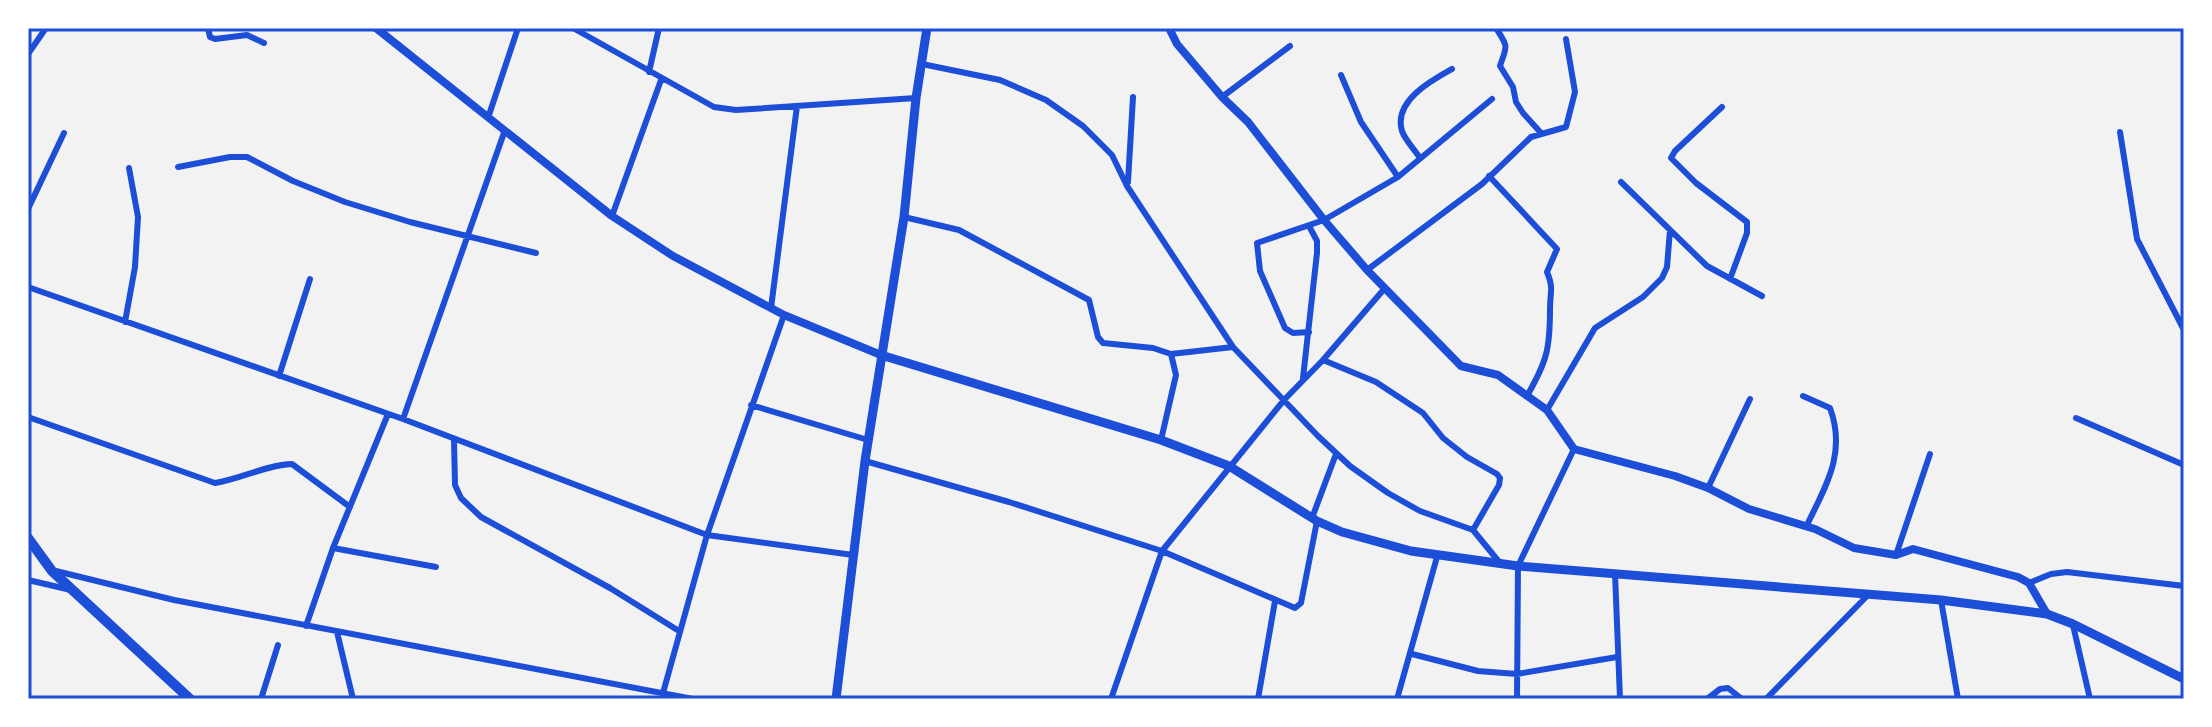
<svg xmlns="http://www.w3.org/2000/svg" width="2212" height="727" viewBox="0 0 2212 727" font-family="Rubik,sans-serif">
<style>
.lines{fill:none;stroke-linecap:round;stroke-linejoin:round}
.minor{stroke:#1d4ed8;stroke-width:6}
.tertiary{stroke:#1d4ed8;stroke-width:8}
.secondary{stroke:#1d4ed8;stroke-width:9}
.primary{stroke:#1d4ed8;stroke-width:10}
.neatline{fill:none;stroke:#1d4ed8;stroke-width:3}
</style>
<rect width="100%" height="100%" fill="#f2f2f2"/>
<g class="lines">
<path class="minor" d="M208,28L210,37L215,39L247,35L264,43
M573,28L714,107L736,110L916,98
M1496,28C1509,48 1507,45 1500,66L1513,87L1516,102L1523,113L1541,133
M28,54L46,28
M922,64L1000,80L1046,100L1083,126L1112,155L1127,186L1233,347L1318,436L1350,466L1388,493L1420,511L1473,530L1500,563
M649,72L659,28
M1341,75L1361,122L1398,177
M1222,97L1290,46
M1722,107L1675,151L1671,158L1696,183L1747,222V233L1730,279
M488,118L518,28
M2120,132L2137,239L2184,330
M1420,158C1415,150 1405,140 1402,131C1393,101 1432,80 1452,69
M178,167L230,157H247L293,181L345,202L410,222L536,253
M1489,176L1557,249L1547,272C1554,289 1550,291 1550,309C1550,349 1547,361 1527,396
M1128,182L1133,97
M1621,182L1707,266L1762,296
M28,209L64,133
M612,216L661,80
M904,217L959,230L1089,300L1098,337L1103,343L1153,348L1171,354L1233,347
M1367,270L1482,184L1531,137L1566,127L1575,92L1566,39
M28,287L403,419L707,535L853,555
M771,308L797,106
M125,322L135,267L138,217L129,168
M1309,332L1293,333L1285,328L1260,271L1257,243L1324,220L1398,177L1492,99
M1323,360L1376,382L1423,413L1443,438L1467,457L1497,474L1500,478L1499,485L1473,530
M279,376L310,279
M1303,378L1317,253V241L1309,226
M1803,396L1830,408C1847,454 1825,487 1806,527
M751,405L868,440
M1547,410L1595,328L1643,297L1662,278L1667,267L1670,230
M28,417L215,483C241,479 266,465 292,464L350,507
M2076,418L2184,465
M403,419L505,130
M454,440L455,485L461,498L481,517L610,588L679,631
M1161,440L1176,375L1171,354
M865,461L1009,502L1162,551L1295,608L1301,603L1317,521
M1708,488L1750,399
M1312,518L1336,454
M333,548L436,567
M1896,555L1930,454
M56,571L174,600L693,699
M1615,573L1620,699
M28,580L71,590
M2029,583L2051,574L2067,572L2184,586
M1941,600L1958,699
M2073,625L2090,699
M306,626L333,548L388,414
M337,632L353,699
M1412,654L1478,671L1517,674L1617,657
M663,693L707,535L784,315
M261,699L278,645
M1111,699L1162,551L1284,400L1323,360L1385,288
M1258,699L1275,601
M1397,699L1437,557
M1517,699L1518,566L1574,449
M1707,699L1720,689L1728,688L1742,699
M1766,699L1869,594"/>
<path class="tertiary" d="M376,28L612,216L673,256L784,315L881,355
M1169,28L1177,44L1222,97L1248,122L1324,220L1367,270L1461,366L1498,375L1547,410L1574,449L1675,476L1708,488L1749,509L1815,529L1854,548L1896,555L1913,549L2018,577L2029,583L2047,614"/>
<path class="secondary" d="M881,355L1161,440L1229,466L1317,521L1342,532L1411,551L1518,566L1941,600L2047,614L2073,624L2184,679
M836,699L865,461L904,217L916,98L927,28"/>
<path class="primary" d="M28,538L52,571L190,699"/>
</g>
<rect width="2212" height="727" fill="none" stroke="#ffffff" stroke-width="60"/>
<rect x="30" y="30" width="2152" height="667" class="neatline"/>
</svg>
